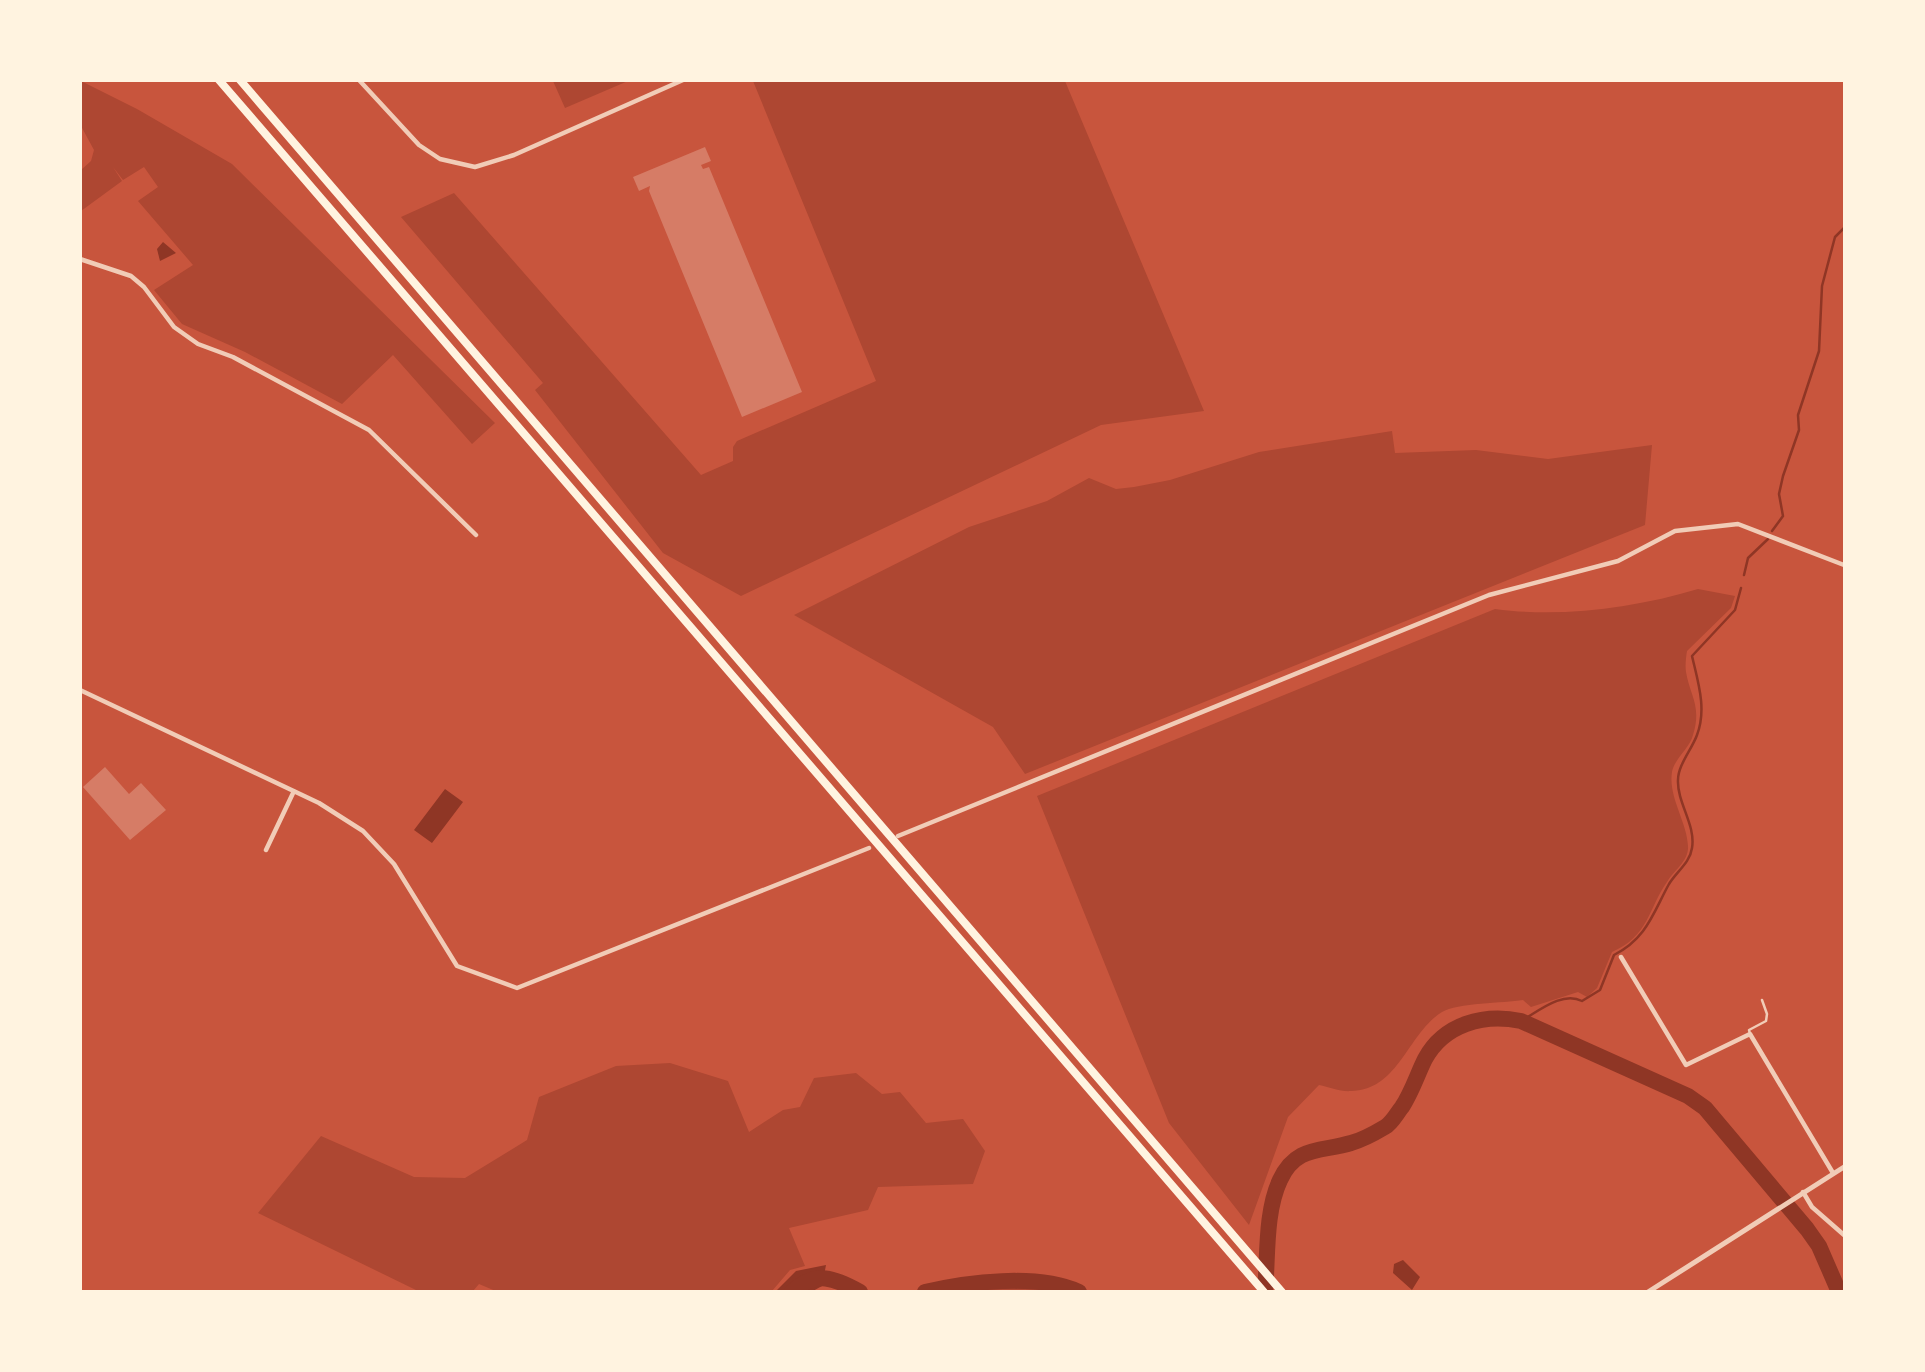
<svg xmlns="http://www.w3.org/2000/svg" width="1925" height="1372" viewBox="0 0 1925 1372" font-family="'Space Grotesk',sans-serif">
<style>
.green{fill:#ae4732}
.water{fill:#8f3625}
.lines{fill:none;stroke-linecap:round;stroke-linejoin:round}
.stream{stroke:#8f3625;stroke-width:2.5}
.river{stroke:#8f3625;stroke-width:16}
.building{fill:#d67c66}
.service{stroke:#f1ccb7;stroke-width:2.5}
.minor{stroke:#f1ccb7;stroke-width:4.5}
.tertiary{stroke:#f1ccb7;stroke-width:5}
.motorway{stroke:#fff3e0;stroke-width:8}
</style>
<rect width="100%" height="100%" fill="#c8553d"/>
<path class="green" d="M81,81L137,109L232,164L495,423L472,444L393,355L342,404L245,352L182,324L154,290L193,265L138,201L158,187L144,167L123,180L113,167L122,181L81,211V170L91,161L94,150L81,126Z
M553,81H628L565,108Z
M753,81H1065L1204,411L1101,425L741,596L663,553L535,390L543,383L401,217L454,193L701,475L733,461V447L737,441L876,381Z
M1392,431L1395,453L1476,450L1548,459L1652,445L1645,525L1025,774L993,727L794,615L969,527L1047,501L1089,478L1116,489L1134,487L1170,480L1259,452Z
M1698,589L1735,596L1731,608L1687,651C1686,657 1685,666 1686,672C1690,696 1702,706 1693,735C1690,748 1674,759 1672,772C1668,797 1687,822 1688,846C1689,861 1674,870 1667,882C1648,909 1649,936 1612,952L1597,988L1587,997L1578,992L1531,1007L1523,1000C1504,1003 1457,1003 1442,1012C1407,1034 1399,1090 1351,1091C1341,1092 1329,1087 1319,1085L1288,1117L1249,1225L1169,1123L1037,796L1495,609C1560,618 1635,608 1698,589Z
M670,1063L728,1081L749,1132L783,1110L800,1107L814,1078L856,1073L882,1094L900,1092L926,1123L963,1119L985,1151L973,1184L878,1187L868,1210L789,1228L805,1266L790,1270L772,1291L498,1292L479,1284L473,1291H418L258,1213L321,1136L414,1177L465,1178L527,1140L539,1097L616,1066Z
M963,1283L1052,1284L1056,1291H925Z"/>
<path class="water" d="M163,242L176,253L160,261L157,249Z
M445,789L463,802L432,843L414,830Z
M1403,1260L1420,1277L1412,1290L1393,1273L1394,1264Z
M826,1265L822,1286L813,1291H776L796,1271Z"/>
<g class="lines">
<path class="stream" d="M1772,531L1783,516L1779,494L1783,476L1799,430L1798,415L1819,351L1822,286L1835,237L1844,228
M1744,575L1748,558L1768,539
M1521,1021C1539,1011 1562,991 1582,1001L1600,990L1614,955C1647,938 1653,913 1669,884C1676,872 1690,863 1692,848C1696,825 1677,803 1678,780C1678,765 1692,749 1697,735C1707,709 1698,682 1692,656L1735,610L1741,588"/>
<path class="river" d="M792,1292C816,1270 835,1278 860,1292
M925,1292C967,1282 1037,1273 1079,1292
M1265,1292C1268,1257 1265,1212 1280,1180C1296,1145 1322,1152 1351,1143C1362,1140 1375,1133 1385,1127C1392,1123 1397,1113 1402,1107C1412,1092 1417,1075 1425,1059C1444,1024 1484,1013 1521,1021L1688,1096L1705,1108L1807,1229L1819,1246L1839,1292"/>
</g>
<path class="building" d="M705,147L711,161L701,165L703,169L709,167L802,392L742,417L649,191L650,186L639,191L633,177Z
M105,767L129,794L141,783L166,810L130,840L83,787Z"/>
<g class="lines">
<path class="service" d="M1750,1034L1749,1030L1766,1021L1767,1014L1762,1000"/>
<path class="minor" d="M359,80L419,145L440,159L475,167L514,155L683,80
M80,259L131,276L144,287L174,327L198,344L233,357L369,430L476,535
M80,690L319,803L363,831L394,864L457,966L517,988L869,848
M898,836L1489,595L1618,561L1675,531L1738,524L1844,565
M266,850L294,791
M1621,957L1686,1065L1750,1034L1833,1173
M1803,1192L1812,1207L1844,1235"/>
<path class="tertiary" d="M1648,1292L1844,1167"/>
<path class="motorway" d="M219,80L1264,1292
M240,80L1282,1292"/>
</g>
<rect width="1925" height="1372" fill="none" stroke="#fff3e0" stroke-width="164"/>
</svg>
